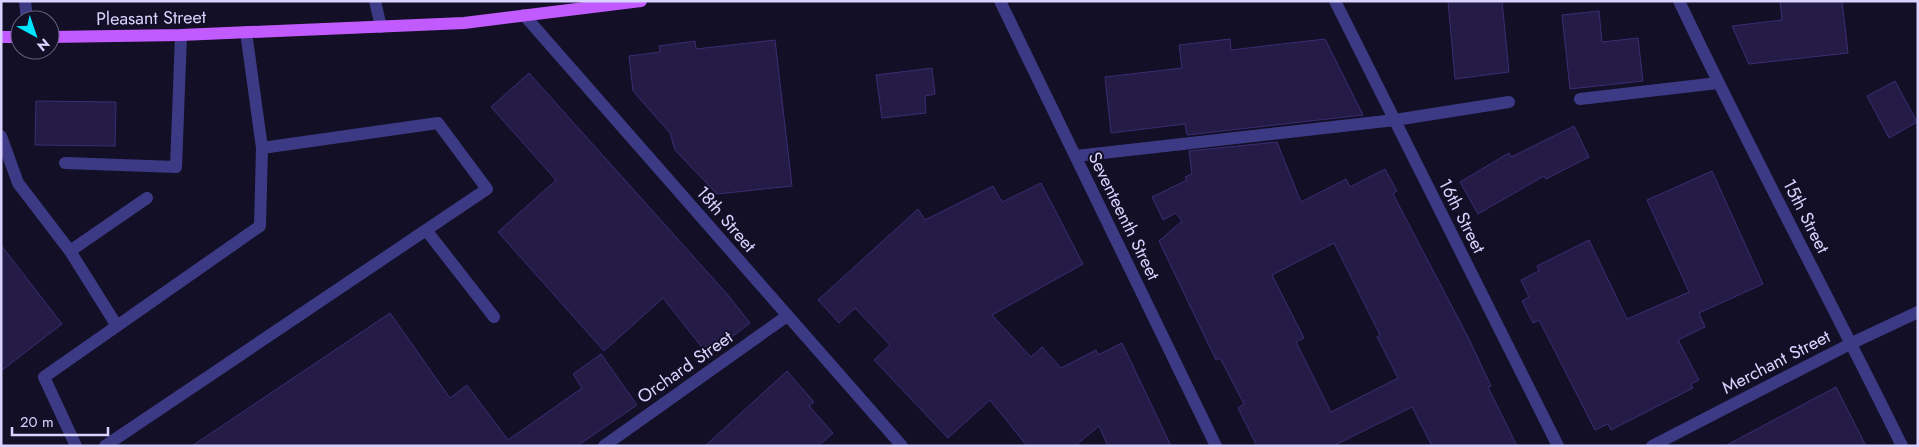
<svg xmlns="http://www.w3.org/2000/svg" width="1919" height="447" viewBox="0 0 1919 447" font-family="Jost,sans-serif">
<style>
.building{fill:#241b47;stroke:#3b2d73;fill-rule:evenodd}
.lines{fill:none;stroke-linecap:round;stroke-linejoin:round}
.minor{stroke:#3d3a85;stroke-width:12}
.major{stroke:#c25bff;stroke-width:12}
.labels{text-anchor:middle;stroke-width:4;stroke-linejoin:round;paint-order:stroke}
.street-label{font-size:18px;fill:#d9d4ff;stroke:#130f26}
</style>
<rect width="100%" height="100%" fill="#130f26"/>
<path class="building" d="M1448,1H1502L1509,72L1455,79Z
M1780,1H1842L1848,53L1749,64L1732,26L1782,20Z
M1599,11L1602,42L1638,38L1643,81L1570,89L1562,15Z
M1230,39L1231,50L1325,39L1363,115L1187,135L1185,124L1111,133L1105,77L1182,68L1179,45Z
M775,40L792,186L717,194L675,150L670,133L633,91L629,56L660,52L659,46L695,41L696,49Z
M932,68L935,94L925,96L926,113L882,118L876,75Z
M529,73L727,294L750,323L708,355L663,298L604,351L498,232L556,180L491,107Z
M1895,81L1917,122L1889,138L1867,96Z
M36,101L116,102L115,146L35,145Z
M1574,126L1589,157L1546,179L1544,176L1478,214L1460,182L1509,153L1511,157Z
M1277,142L1301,202L1346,179L1350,187L1385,169L1397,191L1393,194L1469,339L1491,386L1488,387L1517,446H1432L1412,407L1333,446H1257L1238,408L1244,404L1220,358L1216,360L1159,241L1182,221L1176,213L1163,220L1152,197L1187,180L1185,177L1192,174L1189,151ZM1334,243L1380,335L1377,337L1398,378L1331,412L1296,342L1304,338L1272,275Z
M1712,171L1763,284L1699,313L1705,327L1678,340L1699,380L1691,384L1693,388L1611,430L1608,424L1595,430L1539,320L1533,323L1522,301L1529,297L1521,280L1539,271L1537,266L1589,240L1627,319L1689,292L1647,200Z
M1041,183L1083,264L992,315L1031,357L1042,347L1061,368L1096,350L1098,355L1122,343L1171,446H1108L1099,426L1075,446H1027L990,400L948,438L874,360L890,345L855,308L839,323L818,300L918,209L925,220L993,186L1002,202Z
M1,245L62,324L1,371Z
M390,313L450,398L467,385L508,440L582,388L573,374L601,354L637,405L577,446H192Z
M787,371L814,402L809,406L833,433L818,446H705Z
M1836,387L1866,446H1725Z"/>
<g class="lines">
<path class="minor" d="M25,1L27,20
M375,1L381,27
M1000,1L1216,446
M1335,1L1558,446
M1679,1C1750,151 1829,297 1902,446
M524,15L902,446
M1580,99L1718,83
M1,136L18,183L70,251
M1076,156L1395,120L1509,102
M65,163L176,167L181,35
M426,230L494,317
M117,326L70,251L147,198
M76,446L44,377L260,226L262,148
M105,446L487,189L438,123L262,148L246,32
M604,446L787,316
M1652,446L1852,343L1918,312"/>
<path class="major" d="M1,37H20
M50,37L181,35L464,23L641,1"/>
</g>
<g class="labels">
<g class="street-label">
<text transform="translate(151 18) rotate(-1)" y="6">Pleasant Street</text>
<text transform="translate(1124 216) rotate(64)" y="6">Seventeenth Street</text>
<text transform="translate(1462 216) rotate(63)" y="6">16th Street</text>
<text transform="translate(1806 216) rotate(63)" y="6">15th Street</text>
<text transform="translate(726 219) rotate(49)" y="6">18th Street</text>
<text transform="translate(1776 362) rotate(-27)" y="6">Merchant Street</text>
<text transform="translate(685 367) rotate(-35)" y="6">Orchard Street</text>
</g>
</g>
<rect width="1919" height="447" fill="none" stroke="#d9d4ff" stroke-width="5"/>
<g transform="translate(35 35) rotate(140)"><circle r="24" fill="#130f26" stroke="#625e7d"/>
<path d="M0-4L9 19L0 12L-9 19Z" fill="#00e5ff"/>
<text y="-8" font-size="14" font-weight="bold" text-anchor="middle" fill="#d9d4ff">N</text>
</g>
<path d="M12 427v8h96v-8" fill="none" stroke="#d9d4ff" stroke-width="2.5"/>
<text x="20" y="427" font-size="15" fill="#d9d4ff" stroke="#130f26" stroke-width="4" paint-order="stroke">20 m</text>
</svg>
